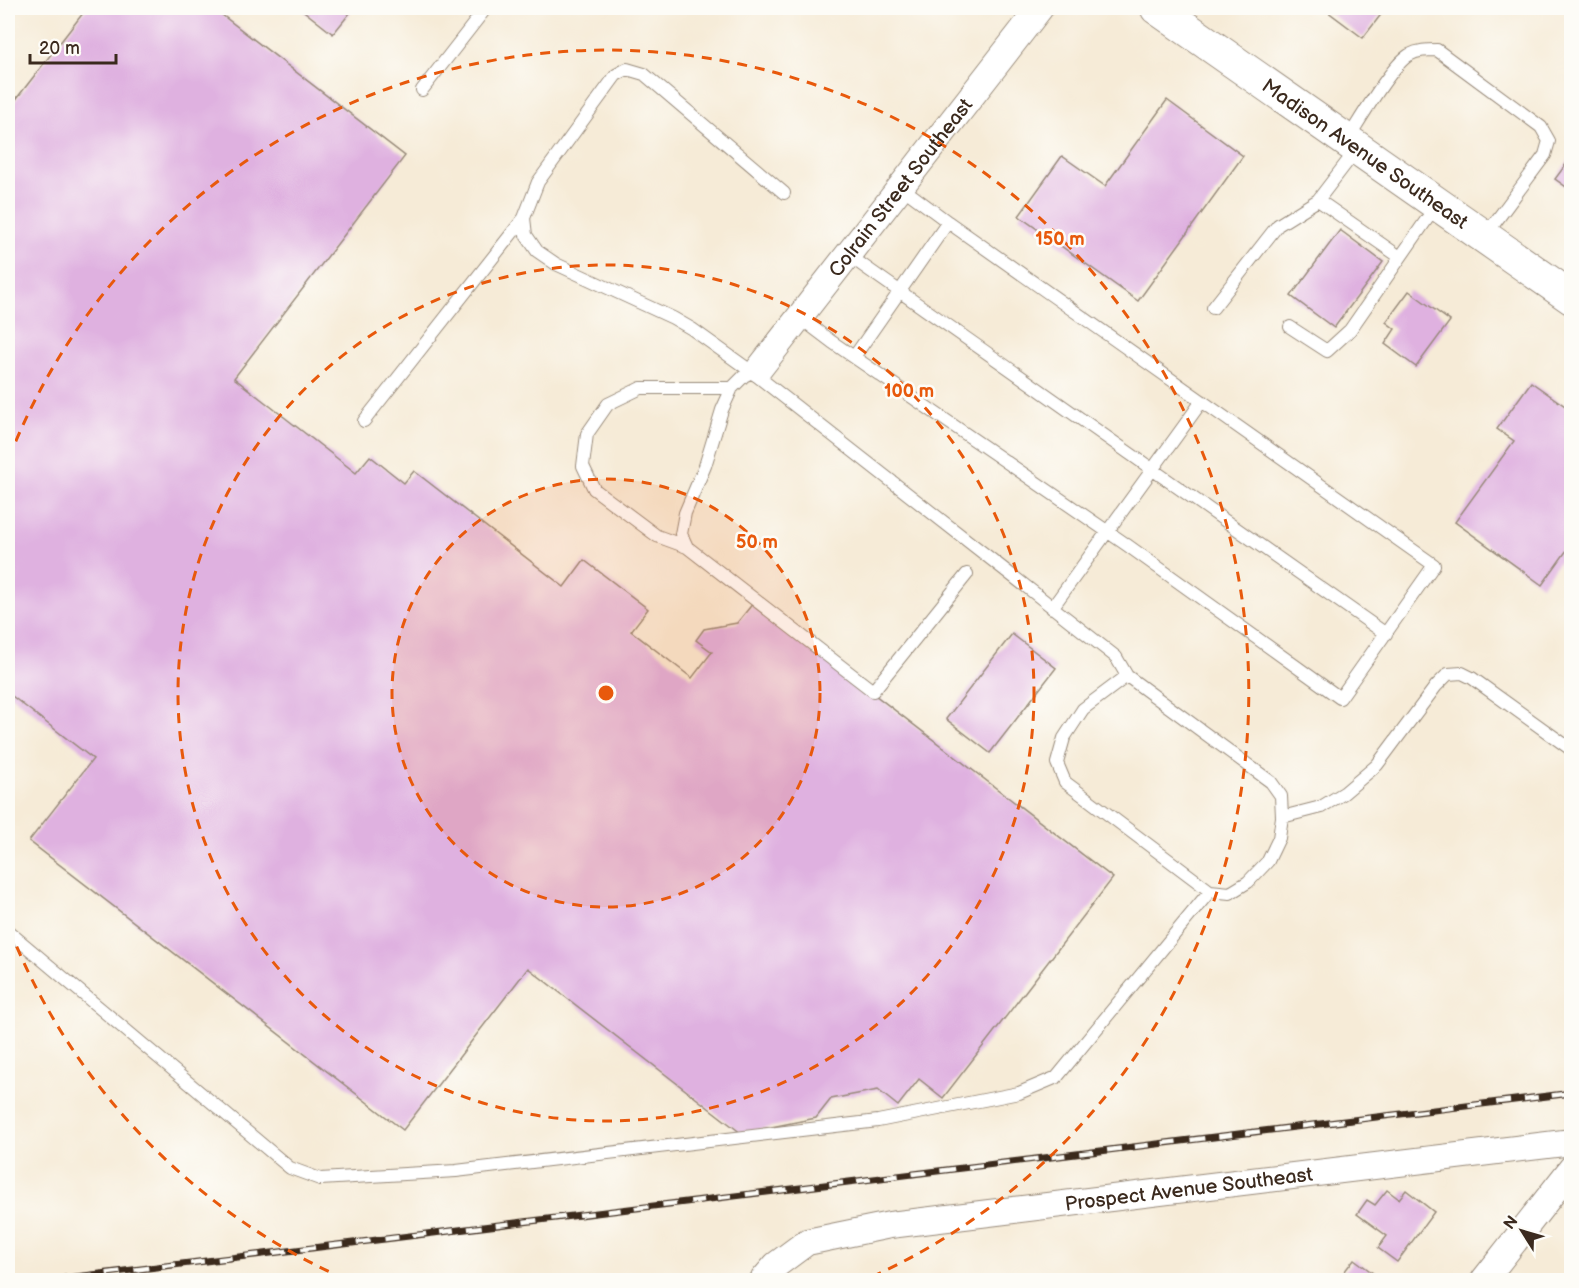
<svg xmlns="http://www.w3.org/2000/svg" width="1579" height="1288" viewBox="0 0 1579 1288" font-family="'Balsamiq Sans',sans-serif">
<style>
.building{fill:#dfb1e0}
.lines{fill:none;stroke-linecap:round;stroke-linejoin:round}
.lane-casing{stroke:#988a7a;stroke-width:14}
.street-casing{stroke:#988a7a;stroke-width:28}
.secondary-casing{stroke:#988a7a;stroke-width:35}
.lane{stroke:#fff;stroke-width:12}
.street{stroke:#fff;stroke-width:26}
.secondary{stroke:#fff;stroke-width:33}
.rail-casing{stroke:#3b2a1e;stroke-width:7}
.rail{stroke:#fdfcf7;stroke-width:4.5;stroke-dasharray:14;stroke-linecap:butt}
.ring{fill:none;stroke:#e8590c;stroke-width:3;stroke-dasharray:10 8}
.labels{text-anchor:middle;stroke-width:5;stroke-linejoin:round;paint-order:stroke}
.street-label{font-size:20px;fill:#3b2a1e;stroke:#fdfcf7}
.centre{fill:#e8590c;stroke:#fdfcf7;stroke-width:3}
.ring-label{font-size:18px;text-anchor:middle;font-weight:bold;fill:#e8590c;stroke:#fdfcf7;stroke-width:5;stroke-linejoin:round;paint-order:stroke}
</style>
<rect width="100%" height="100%" fill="#fdfcf7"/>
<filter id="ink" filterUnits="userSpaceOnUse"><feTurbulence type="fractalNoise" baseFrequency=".0167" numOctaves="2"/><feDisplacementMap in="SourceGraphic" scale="12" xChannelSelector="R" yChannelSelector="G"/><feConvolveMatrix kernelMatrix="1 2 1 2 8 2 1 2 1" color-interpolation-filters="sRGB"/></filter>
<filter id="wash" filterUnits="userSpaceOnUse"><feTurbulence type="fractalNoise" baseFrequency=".008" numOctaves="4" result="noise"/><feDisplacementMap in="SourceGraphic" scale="24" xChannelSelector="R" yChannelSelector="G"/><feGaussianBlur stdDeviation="1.35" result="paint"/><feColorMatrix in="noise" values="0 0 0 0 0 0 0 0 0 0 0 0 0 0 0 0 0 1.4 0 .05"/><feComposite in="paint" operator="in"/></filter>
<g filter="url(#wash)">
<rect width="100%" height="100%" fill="#f6ebd7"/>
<g id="blocks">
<path class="building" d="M87,8H213L405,156L234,378L356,473L370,456L404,483L414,471L564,587L584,560L648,609L631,631L692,678L712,652L696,640L704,629L737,623L754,602L1113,878L943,1098L919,1079L898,1106L878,1090L831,1099L816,1118L741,1133L528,968L403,1130L29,841L93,759L8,693V105L10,107Z
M300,8H354L333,34Z
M1323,8H1386L1363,38Z
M1167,100L1243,156L1138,301L1019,216L1062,156L1105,186Z
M1572,156V191L1555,179Z
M1340,230L1383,262L1334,328L1291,296Z
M1409,291L1450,321L1416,367L1385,344L1395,329L1386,322Z
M1531,382L1572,411V543L1542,585L1455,522L1514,441L1497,429Z
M1012,634L1056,668L990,753L946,719Z
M1387,1190L1399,1199L1406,1190L1434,1212L1397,1262L1378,1248L1387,1236L1357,1214L1367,1200L1375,1205Z
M1354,1259L1381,1279L1380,1280H1338Z"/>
</g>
</g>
<g filter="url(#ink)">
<use href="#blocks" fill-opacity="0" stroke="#988a7a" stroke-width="1.5"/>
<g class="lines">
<defs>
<path id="lane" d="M422,90L486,8
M1347,140C1360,120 1391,66 1409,55C1418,50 1427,50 1437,50L1541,127L1549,141L1545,155L1485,236
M784,193L644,74L627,69L616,75L538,182L524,218L526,235L537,251L556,264L673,318L692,329L752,372L1116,657L1127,676L1271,782L1281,796L1282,817L1279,838L1268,861L1248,882L1230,893L1210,891L1065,782L1057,763L1064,738L1083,709L1127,676
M1318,200L1400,257
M848,255L1386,634
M1213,308L1278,225L1318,200L1357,149
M799,317L832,342L1127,545L1340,698L1434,565L948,222L901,187
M1290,327L1327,351L1350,330L1436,206
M854,357L948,222
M758,369L744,376L732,388L722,410L705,466L685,513L681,534L687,547L873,691L967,574
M364,421L524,218
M687,547L657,536L594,489L583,466L587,434L608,404L641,388H732
M1052,608L1202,401
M1282,817L1321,807L1344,793L1377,765L1436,686L1448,674L1462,673L1472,678L1572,750
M8,931L290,1168L320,1179L456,1171L878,1121L1019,1093L1057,1077L1210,891"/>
<g id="street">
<path id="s1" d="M759,369L1040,8"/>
<path id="s2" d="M763,1280L776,1265L807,1242L890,1225L1572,1142"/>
<path d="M1484,1280L1572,1168"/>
</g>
<g id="secondary">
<path id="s3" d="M1157,8L1572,298"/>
</g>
</defs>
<use href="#lane" class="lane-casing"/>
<use href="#street" class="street-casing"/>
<use href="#secondary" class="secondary-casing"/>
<use href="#lane" class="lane"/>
<use href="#street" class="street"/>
<use href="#secondary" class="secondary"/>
<defs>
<path id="rail" d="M51,1280L1572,1093"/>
</defs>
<use href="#rail" class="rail-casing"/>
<use href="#rail" class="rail"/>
</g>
</g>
<circle cx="606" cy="693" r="214" fill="#e8590c" fill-opacity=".12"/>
<g class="ring">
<circle cx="606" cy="693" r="214"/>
<circle cx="606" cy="693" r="428"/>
<path d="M345 1279A642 642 0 0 1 9 928M9 458A642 642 0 1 1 867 1279"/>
</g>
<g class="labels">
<g class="street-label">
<text dy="7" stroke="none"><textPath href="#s3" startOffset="254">Madison Avenue Southeast</textPath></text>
<text dy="7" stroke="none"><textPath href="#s1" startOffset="230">Colrain Street Southeast</textPath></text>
<text dy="7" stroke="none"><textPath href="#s2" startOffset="444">Prospect Avenue Southeast</textPath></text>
</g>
</g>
<circle cx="606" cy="693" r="9" class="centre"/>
<g class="ring-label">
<text x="1060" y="245">150 m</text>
<text x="909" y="397">100 m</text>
<text x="757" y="548">50 m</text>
</g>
<rect width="1579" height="1288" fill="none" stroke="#fdfcf7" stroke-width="30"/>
<g transform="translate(1522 1231) rotate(307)" stroke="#fdfcf7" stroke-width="4.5" paint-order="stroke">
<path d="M0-4.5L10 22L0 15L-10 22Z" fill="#3b2a1e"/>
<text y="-9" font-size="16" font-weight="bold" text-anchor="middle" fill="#3b2a1e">N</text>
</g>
<path d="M30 54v9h86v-9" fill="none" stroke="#3b2a1e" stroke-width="3"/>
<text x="39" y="54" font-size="18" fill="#3b2a1e" stroke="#fdfcf7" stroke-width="4.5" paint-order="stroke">20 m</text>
</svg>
